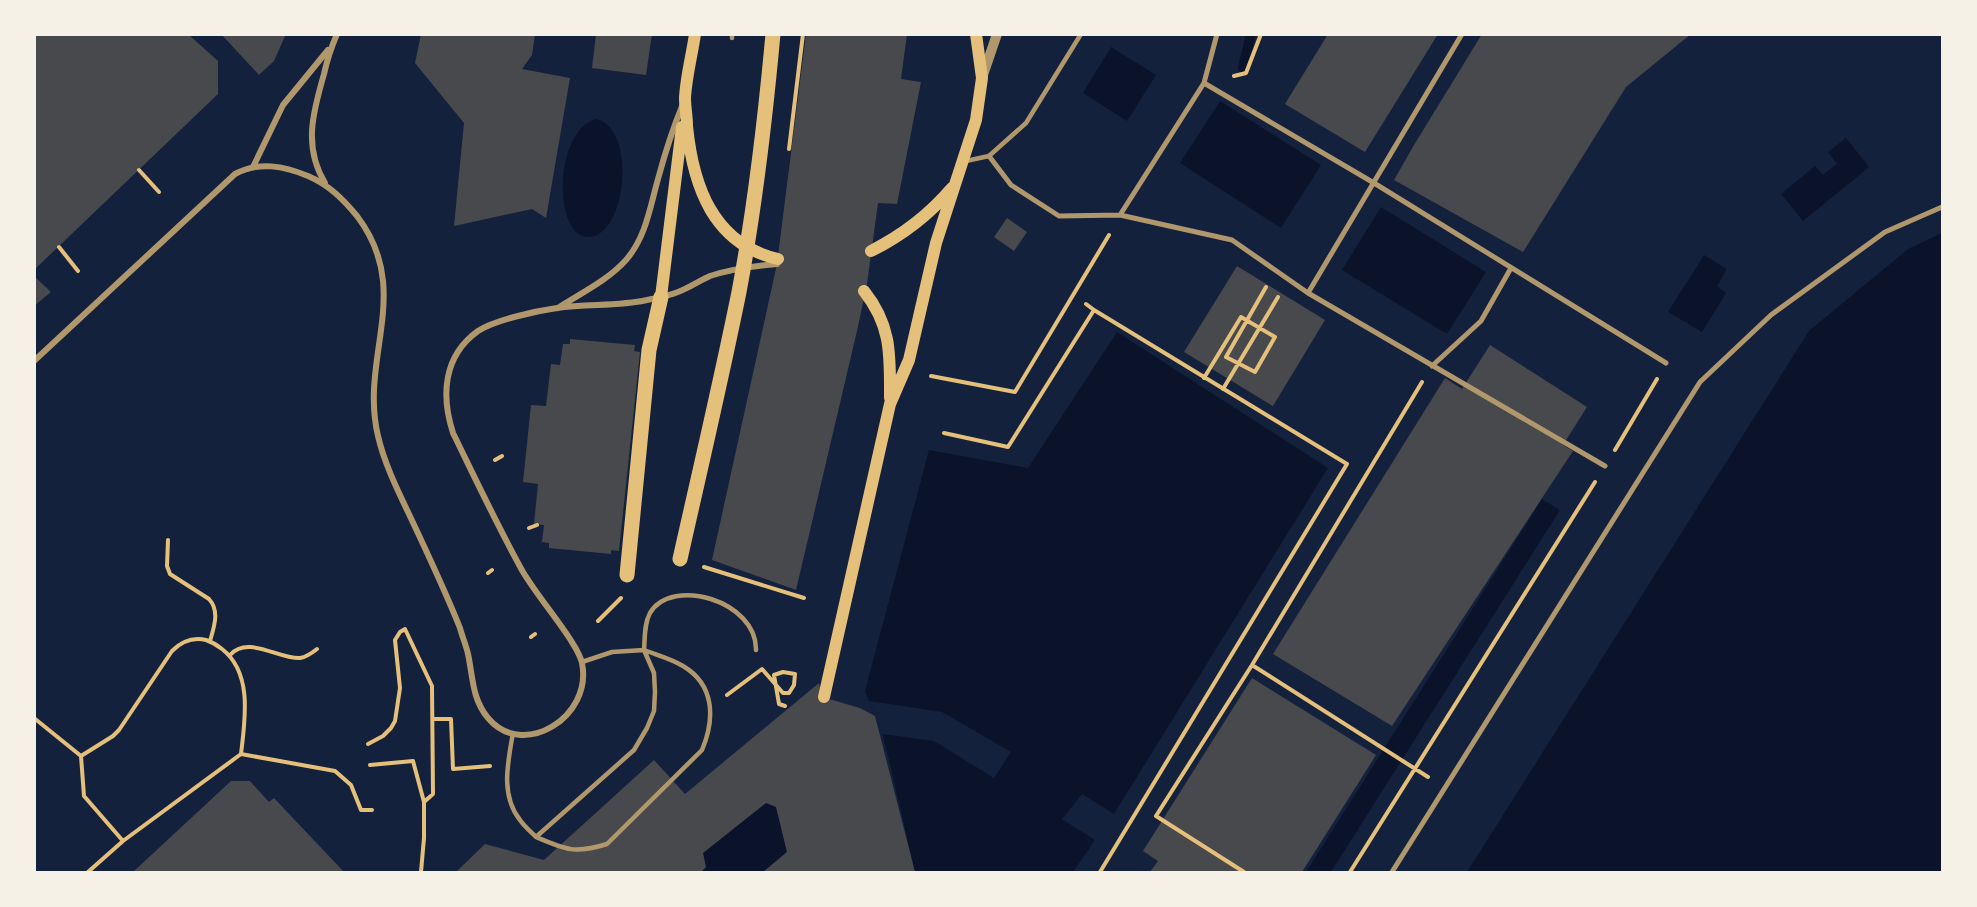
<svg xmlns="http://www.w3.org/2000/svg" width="1977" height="907" viewBox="0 0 1977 907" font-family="Lato,sans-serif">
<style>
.water{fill:#0b132b}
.pier{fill:#14213d}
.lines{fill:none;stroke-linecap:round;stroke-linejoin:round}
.stream{stroke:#0b132b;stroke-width:10}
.building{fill:#48494c}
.path{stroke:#e5c07b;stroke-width:4}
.service{stroke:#b1986c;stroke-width:4.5}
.pedestrian{stroke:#b1986c;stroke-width:5}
.minor{stroke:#b1986c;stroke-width:6}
.tertiary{stroke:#b1986c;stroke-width:10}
.secondary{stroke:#e5c07b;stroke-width:12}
.primary{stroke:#e5c07b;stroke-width:15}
</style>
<rect width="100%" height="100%" fill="#14213d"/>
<path class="water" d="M1111,47L1156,75L1127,121L1083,93Z
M1220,101L1321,165L1281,228L1180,163Z
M596,119C637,127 627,236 589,237C552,238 554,130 596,119Z
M1846,138L1869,167L1803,221L1781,194L1815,166L1823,175L1837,164L1828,152Z
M1381,207L1486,272L1447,334L1342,270Z
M1942,233V872H1467L1809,331L1908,249Z
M1704,255L1727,269L1717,286L1726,293L1702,332L1668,312Z
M1117,332L1328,468L1114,814L1082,794L1062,819L1095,840L1073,872H915L889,760L882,734L865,691L929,450L1028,468Z
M1542,499L1560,510L1331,872H1306Z
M766,803L776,807L787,852L763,872H701L706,867L703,853Z"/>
<path class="pier" d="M869,701L942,712L1011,752L994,778L934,741L882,734Z"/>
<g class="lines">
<path class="stream" d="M1243,68L1251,34"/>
</g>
<path class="building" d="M34,34H188L218,61V94L34,270Z
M221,34H286L274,61L259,75Z
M421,34H535L532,55L522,69L570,78L546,218L532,209L454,226L464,123L415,63Z
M596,34H652L646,75L592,68Z
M806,34H907L901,79L921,82L897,204L878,203L867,284L857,331L796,590L712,560L777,264Z
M1328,34H1438L1365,152L1285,104Z
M1482,34H1691L1626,87L1523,252L1394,180L1414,145Z
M1007,218L1027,232L1014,251L994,237Z
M1237,266L1325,320L1273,406L1184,352Z
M34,276L51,292L34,306Z
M570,339L635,345L634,351L640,352L619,551L611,550V554L549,548V543L542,542L544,525L534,524L538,484L523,482L531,405L546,406L551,364L560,365L563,344H570Z
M1490,345L1587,407L1563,445L1573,451L1392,726L1273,654L1445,378L1462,389Z
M1252,678L1376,755L1302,872H1150L1158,861L1143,851Z
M819,683L822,697L860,708L875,716L915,872H763L787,852L776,807L766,803L703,853L706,867L701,872H456L485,844L544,860L654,760L685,794Z
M231,781H250L269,802L274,798L344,872H133Z"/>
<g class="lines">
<path class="path" d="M1234,76L1246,73L1261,34
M789,149L803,34
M139,170L159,192
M59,247L78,271
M1086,304L1094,310
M931,376L1015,392L1109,235
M1204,378L1241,317L1275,337L1255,372L1226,357L1266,287
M1223,389L1278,297
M944,433L1008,447L1094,310L1347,464L1100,872
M1615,450L1657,379
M495,460L502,456
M529,528L537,525
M168,540L167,566L170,574L209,599C220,611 214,627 210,641
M704,567L804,598
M488,573L492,570
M598,621L621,598
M531,637L535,634
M230,655C248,635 278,659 300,658C307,657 312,653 317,649
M1252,665L1428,777
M727,695L762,669L783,693H789L794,685L795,674L783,672L774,675L779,704L785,706
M34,718L81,756L84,796L123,841
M433,719H451L453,769L490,766
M368,744L383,736L391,728L395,721L400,688L395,640L400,632L405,629L432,686L433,794L424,802
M81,756L113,736L119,730L172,651C181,642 193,637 206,640C212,642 217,645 222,649C253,673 245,720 241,754
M370,765L413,761L424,802V838L421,872
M88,872L123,841L241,754L335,771L351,785L361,810H372
M1244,872L1156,816L1252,665L1422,382
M1350,872L1595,482"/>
<path class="service" d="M732,34V38
M966,161L989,156L1026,123L1081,34
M513,733C508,762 500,795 520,820C524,826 531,832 536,837L634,750L647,728L654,711L655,692L654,673L644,650L612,652L582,662
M536,837C566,850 575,854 607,844L702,750C715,719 715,685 683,666C672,659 657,655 644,650C645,638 644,624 650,613C672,576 757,601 756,650"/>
<path class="pedestrian" d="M1204,83L1374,183L1666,363
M989,156L1011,185L1059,216L1120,215L1232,240L1308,293L1605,466
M1120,215L1204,83L1217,34
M1308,293L1462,34
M1432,366L1481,321L1511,268
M1392,872L1700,382L1771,315L1885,232L1942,207"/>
<path class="minor" d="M253,167L283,105L328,50
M325,183C303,147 313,112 324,74C327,60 331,48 337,34
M558,308C581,293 607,281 626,260C646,237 650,207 658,179C665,153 673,128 683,104
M34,361L235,174C259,161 284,166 308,176C329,185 343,199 357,216C414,291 359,357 378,436C384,462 396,487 408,512C426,550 444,588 460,628C462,636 466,645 468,654C473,677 472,699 488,718C523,760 593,717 582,663C580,654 575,647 570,639C555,616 537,595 523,572C498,527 476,480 453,433C441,396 443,356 478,331C495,320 536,311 557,308C587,303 616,307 647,300C657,298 668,296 678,292C689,288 699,281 710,276C732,269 755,266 777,264"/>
<path class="tertiary" d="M982,78L997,34"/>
<path class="secondary" d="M695,34C692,55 686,77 685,98C685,107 687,117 687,126C693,186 713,244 778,259
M871,251C903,235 929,215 952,188
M864,291C892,326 890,356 890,398
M661,297L682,127
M824,697L890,404L909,360L936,243L976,120L982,78L976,34"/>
<path class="primary" d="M680,559C700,470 721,381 739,292C755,207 765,121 773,34
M627,575L649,350L661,297"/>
</g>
<rect width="1977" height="907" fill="none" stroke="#f6f1e7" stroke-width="72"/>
</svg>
